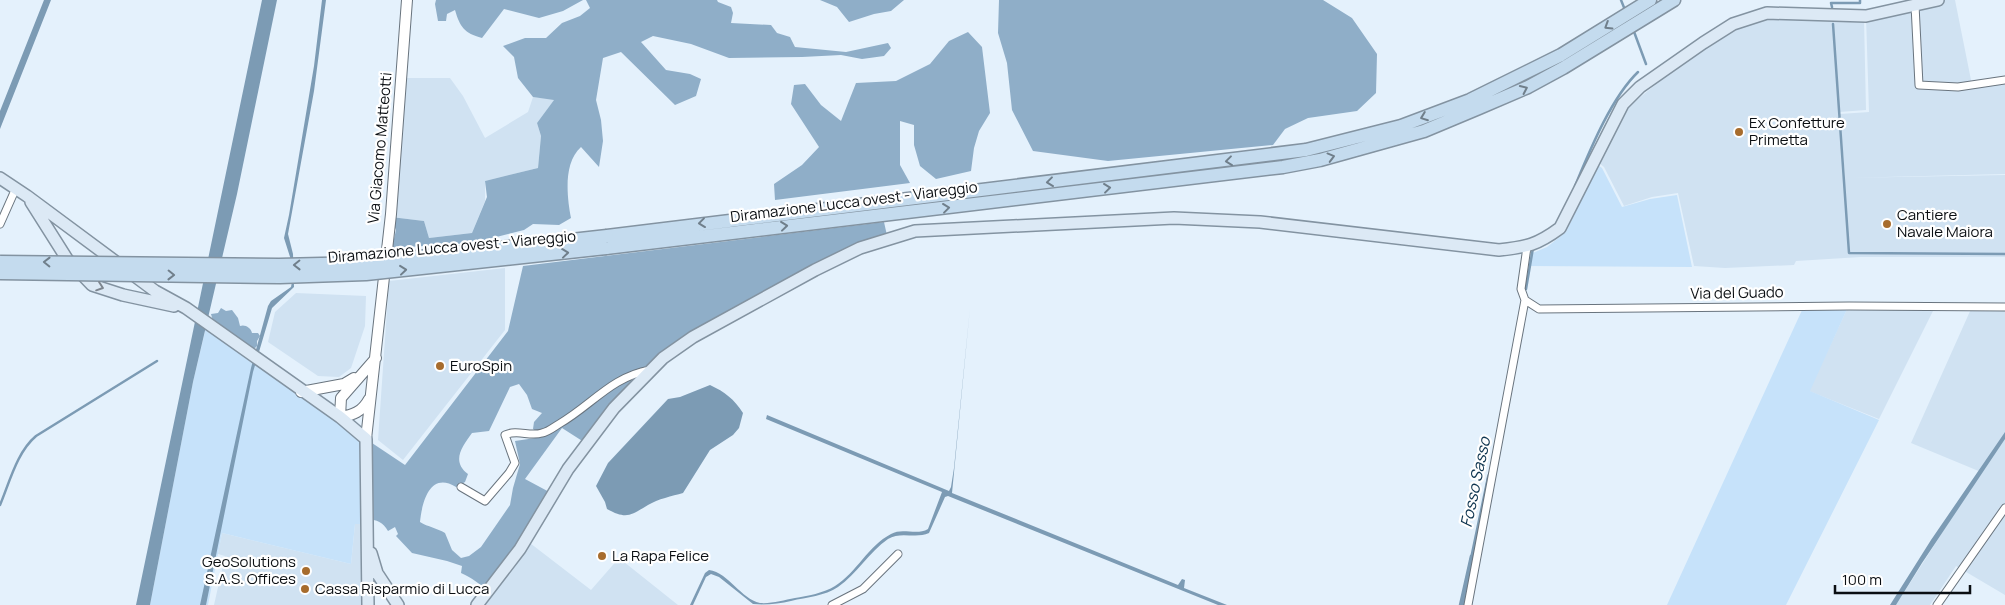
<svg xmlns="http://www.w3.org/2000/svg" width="2005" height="605" viewBox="0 0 2005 605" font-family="Manrope,sans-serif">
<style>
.built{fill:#d0e2f2}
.green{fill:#c6e2fa}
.forest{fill:#8faec8;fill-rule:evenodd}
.water{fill:#7c9bb4}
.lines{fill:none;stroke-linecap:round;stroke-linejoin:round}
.stream{stroke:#7c9bb4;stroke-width:2.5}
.street-casing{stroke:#69747e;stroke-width:9}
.secondary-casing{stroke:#69747e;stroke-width:12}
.primary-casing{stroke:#8393a1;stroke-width:14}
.highway-casing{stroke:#8393a1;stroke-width:15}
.street{stroke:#fff;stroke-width:7}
.secondary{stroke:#fff;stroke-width:10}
.primary{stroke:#dce9f5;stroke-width:11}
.highway{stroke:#c4dbee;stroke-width:12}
.highway-bridge-casing{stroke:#8393a1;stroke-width:15;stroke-linecap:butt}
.highway-bridge{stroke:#c4dbee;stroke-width:12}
.oneway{stroke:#707f8b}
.oneway2{stroke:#7e868f}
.poi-dot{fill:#a76c2d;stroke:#fff;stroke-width:2}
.labels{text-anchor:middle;stroke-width:4.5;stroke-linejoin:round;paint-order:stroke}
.poi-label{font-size:15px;fill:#0a0e12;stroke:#fff;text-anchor:start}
.street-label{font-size:15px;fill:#0a0e12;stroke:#fff}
.water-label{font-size:16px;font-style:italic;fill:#0d344f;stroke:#fff}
</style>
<rect width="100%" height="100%" fill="#e4f1fc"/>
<path class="built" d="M1938,0H1955L1972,85L2005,80V174L1845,178L1840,114L1869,112L1866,16Z
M1766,16L1864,19L1866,110L1839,112L1843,178L2005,175V257H1861L1796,261L1794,265L1725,268L1694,266L1678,193L1652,197L1624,206L1604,167L1599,163L1627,108L1704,45L1733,27Z
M404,78H450L463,96L485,138L528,112L533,97L555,99L537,123L541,136L538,168L485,181V201L472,233L429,238L424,221L391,217Z
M505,268V330L403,460L378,440L389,281Z
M296,293L366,296L365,326L351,368L339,377L318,376L268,342L275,312Z
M1848,307H1935L1879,419L1809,391Z
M1971,309H2005V595L1956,566L1930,605H1896L1981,472L1911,443Z
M355,524H368V605H214L225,556L218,554L222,533L351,564Z
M526,540L591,590L619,558L678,605H477Z"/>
<path class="green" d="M1598,165L1602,168L1622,207L1650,199L1677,195L1692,267L1528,266V255L1547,247L1566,232Z
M1848,307L1810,391L1879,420L1786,605H1667L1803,308Z
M207,323L366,438L368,524H355L351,564L222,533L208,605H150L193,382Z"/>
<path class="forest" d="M436,0H583L563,11L539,18L504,9L482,38C464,33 460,27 455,10L447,14L446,21H438L435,4Z
M586,0H717L718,2L731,7L733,13L731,23L771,25L777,33L790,37L795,47L846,52L888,43L891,48L884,56L862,59L841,55L802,57L729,58L691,44L653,36L641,42L666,70L690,74L701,79L696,96L675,105L621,52L603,58L596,100L601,120L603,141L599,167L581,147C563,163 567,197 571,218L559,225L533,224L524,230L473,243L392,248L396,230L391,217L424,221L429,238L472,233L487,197L485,181L538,168L541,136L537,123L554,100L533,97L518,78L514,57L503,46L525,38H546L562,23L580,16L590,8Z
M820,0H904L891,11L874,14L849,22L837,7Z
M999,0H1323L1352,18L1377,54L1376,93L1357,111L1308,118L1285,129L1273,145L1108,161L1033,151L1012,110L1007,63L998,33Z
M968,32L982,47L990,113L979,131L974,148L971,171L936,179L920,166L914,145V125L900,121V165L910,183L775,200L774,184L802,165L819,147L791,104L794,85L805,84L821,105L841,121L856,83L896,81L930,64L949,41Z
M884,222L888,240L860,248L663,358L587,444L562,428L525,479L553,494L490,591C478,584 473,578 461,573L462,566L447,561L412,553L396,536L398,534L395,527L388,531C383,522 377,520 367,519L366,439L405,465L508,331L523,266ZM519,384L527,395L532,409L542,413L534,422L533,429L542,437L515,441L520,464L513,488L510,505L481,547L469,556L461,558L452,550L445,533C437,528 428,527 420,522C422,502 430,471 456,487L465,482L468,474C451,461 462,447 472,433L489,431L510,387Z
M221,308L226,311L232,310L238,318L240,326C245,324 251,328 252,333H258L260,336L257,341V346L254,349L248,347L233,336V333L232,334L213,321L211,314L218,313Z"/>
<path class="water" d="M44,0H51L0,129V111Z
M262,0H277L237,194L193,382L150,605H136Z
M322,0H326L314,91L288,234L293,254L294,287L272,308L253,372L206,605H200L251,368L268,306L271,301L291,287L292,282L291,260L284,238L289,215L314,66Z
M970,308L952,493L1178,585L1182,579L1185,580L1184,588L1227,605H1218L948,496L945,497L929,533C916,539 900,531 888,539C869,552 857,574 838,587C825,596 807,597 791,601C779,604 765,605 753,604L719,577L711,574L706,577L693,605H690L705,573L709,570C729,573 741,599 760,603C771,604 784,600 795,598C807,596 824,593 835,586C857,572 868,546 891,534C903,527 916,536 928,529L942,492L766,419L767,415L949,491L951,487L954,468Z
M710,385C725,392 734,399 743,413L739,428L733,435L710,450L683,493C672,496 658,499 648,505C631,515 627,520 607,509L605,502L596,486L608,463L668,399L680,397Z
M2005,432V439L1922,563L1896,605H1890L1931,540Z
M1490,469L1464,605H1460L1487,476Z"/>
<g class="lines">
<path class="stream" d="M1621,0L1625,10
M1832,7L1831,3H1860V0
M1833,24L1849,253L2005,254
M1633,29L1646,64
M1575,186C1590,150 1611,98 1638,72
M1526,289L1533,248
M1485,495L1488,478
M0,505C10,481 17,452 36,436L157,361
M1460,605L1471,556"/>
<defs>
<path id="street" d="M1915,5L1919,85L1958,87L2005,80
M0,224L16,188
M1527,247L1521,289L1525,300L1539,309L1849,306L2005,307
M461,487L485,501L509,473L515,463L505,435C517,429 530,437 542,433C548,432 554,427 559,424C592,405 611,377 650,370
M832,605L863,589L898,554
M1468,605L1525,300
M1937,605L2005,508"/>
<path id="secondary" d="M301,392L344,384L354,378
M369,399C362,412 353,415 340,417L341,398L376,358
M366,439L391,214L407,0"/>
<path id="primary" d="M0,178L27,196L155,291L186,308L340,417L366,439L368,605
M31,202L67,259L92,285L123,295L174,306
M371,553L377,573L398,605
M477,605L520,549L568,469L614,408L663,358L693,337L815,270L860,248L915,231L1174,218L1260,222L1499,250C1527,247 1537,245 1560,228L1623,104L1640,87L1703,43L1733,24L1767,13L1866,16L1938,0"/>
<path id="highway" d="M607,236L1306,150L1401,126L1470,100L1561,55L1650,0
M606,248L1283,167L1320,160L1424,131L1479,108L1528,87L1563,68L1674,0"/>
</defs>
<use href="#street" class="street-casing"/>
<use href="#secondary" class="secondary-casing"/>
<use href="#primary" class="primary-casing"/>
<use href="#highway" class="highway-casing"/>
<use href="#street" class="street"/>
<use href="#secondary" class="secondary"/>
<use href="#primary" class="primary"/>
<use href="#highway" class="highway"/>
<defs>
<path id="highway-bridge" d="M0,262L279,265L364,263L607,236
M0,273L280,277L366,274L606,248"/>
</defs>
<use href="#highway-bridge" class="highway-bridge-casing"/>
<use href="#highway-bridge" class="highway-bridge"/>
</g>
<defs><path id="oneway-chevron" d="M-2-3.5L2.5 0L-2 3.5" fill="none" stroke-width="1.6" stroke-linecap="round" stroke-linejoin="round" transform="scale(1.25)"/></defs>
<g class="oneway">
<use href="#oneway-chevron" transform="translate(1608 26) rotate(148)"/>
<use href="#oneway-chevron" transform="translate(1524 89) rotate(-25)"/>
<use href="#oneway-chevron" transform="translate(1424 117) rotate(159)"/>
<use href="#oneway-chevron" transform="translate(1331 157) rotate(-15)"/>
<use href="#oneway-chevron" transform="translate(1229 161) rotate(173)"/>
<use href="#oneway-chevron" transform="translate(1050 182) rotate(173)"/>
<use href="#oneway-chevron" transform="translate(1107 188) rotate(-7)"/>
<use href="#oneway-chevron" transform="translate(946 208) rotate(-7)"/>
<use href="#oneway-chevron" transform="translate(702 223) rotate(173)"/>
<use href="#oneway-chevron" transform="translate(784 226) rotate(-6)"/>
<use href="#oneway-chevron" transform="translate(565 253) rotate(-6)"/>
<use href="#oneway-chevron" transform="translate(47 262) rotate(-179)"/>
<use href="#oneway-chevron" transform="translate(297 265) rotate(179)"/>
<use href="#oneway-chevron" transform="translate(403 270) rotate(-6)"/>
<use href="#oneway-chevron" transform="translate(171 275) rotate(1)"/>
</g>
<use class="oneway2" href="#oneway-chevron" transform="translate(100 287) rotate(19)"/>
<g class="poi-dot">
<circle cx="1739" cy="132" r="5"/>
<circle cx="1887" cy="224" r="5"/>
<circle cx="440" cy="366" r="5"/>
<circle cx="602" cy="556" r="5"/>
<circle cx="306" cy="571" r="5"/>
<circle cx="305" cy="589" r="5"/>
</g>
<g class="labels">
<g class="poi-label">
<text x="1749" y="128">Ex Confetture<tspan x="1749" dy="17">Primetta</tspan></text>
<text x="1897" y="220">Cantiere<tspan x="1897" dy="17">Navale Maiora</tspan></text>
<text x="450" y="371">EuroSpin</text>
<text x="612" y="561">La Rapa Felice</text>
<text x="296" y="567" text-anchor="end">GeoSolutions<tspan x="296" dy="17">S.A.S. Offices</tspan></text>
<text x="315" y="594">Cassa Risparmio di Lucca</text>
</g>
<g class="street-label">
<text transform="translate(380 148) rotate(-85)" y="5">Via Giacomo Matteotti</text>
<text transform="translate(854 202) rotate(-7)" y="5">Diramazione Lucca ovest - Viareggio</text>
<text transform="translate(452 247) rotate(-5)" y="5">Diramazione Lucca ovest - Viareggio</text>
<text transform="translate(1737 293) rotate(-1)" y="5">Via del Guado</text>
</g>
<g class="water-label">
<text transform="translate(1475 482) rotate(-78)" y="6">Fosso Sasso</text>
</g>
</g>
<path d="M1835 585v8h135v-8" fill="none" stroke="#0a0e12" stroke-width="2.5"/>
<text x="1842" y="585" font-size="15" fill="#0a0e12" stroke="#ffffff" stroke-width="4" paint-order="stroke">100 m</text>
</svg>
